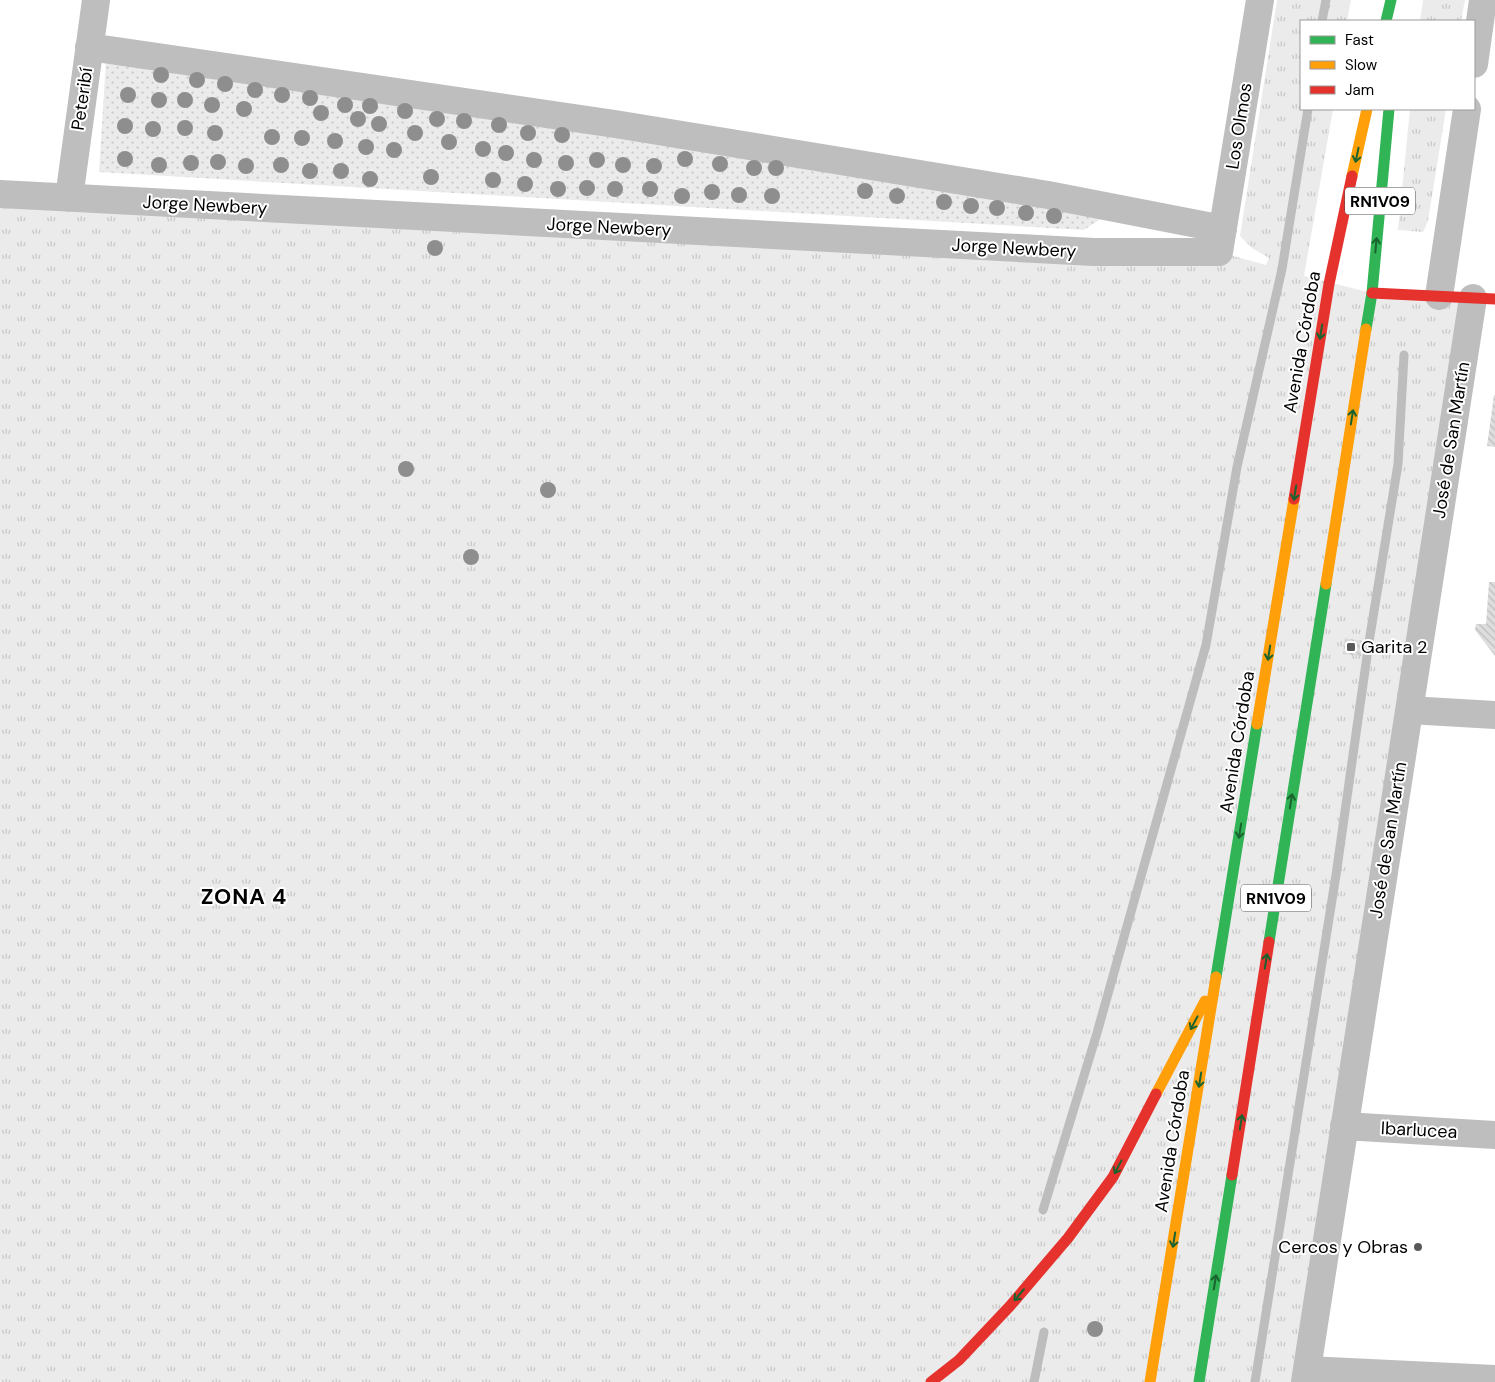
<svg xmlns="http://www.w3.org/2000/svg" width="1495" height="1382" viewBox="0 0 1495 1382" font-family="'DM Sans',sans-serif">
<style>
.grass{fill:url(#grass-tufts)}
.park{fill:url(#park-dots)}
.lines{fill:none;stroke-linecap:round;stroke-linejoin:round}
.stream{stroke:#bdbdbd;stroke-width:9}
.building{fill:url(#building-back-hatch)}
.street{stroke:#bebebe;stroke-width:28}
.fast{stroke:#30b455;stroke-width:11}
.slow{stroke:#ff9f0a;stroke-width:11}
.jam{stroke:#e5322d;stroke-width:11}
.tree{fill:#8e8e8e}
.oneway{stroke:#1a632f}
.poi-dot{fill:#595959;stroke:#fff;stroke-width:2}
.labels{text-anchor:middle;stroke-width:4;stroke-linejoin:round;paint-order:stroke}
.shield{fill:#fff;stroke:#4c4c4c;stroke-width:1}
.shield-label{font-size:16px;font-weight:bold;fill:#000}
.street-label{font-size:18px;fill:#000;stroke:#fff}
.poi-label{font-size:18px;fill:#000;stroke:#fff;text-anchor:start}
.district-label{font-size:22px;font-weight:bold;letter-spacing:1px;fill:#000;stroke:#fff}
</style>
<defs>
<pattern id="grass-tufts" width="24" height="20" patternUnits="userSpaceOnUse" patternTransform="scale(1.25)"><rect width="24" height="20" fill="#ebebeb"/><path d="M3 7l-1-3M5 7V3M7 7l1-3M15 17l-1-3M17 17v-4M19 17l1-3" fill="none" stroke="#c8c8c8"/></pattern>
<pattern id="park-dots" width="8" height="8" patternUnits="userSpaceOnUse" patternTransform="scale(1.25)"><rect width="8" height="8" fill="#ebebeb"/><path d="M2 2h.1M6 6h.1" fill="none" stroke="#c8c8c8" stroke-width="1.8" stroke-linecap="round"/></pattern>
<pattern id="building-back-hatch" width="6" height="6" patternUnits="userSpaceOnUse" patternTransform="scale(1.25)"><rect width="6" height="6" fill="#dedede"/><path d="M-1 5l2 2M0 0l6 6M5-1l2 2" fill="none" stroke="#bdbdbd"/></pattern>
</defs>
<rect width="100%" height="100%" fill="#fff"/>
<path class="grass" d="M1277,0H1351L1347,21H1301V109H1333L1304,276L1372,293L1473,298L1305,1382H0V194L1219,252L1266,265L1269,258L1252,248L1240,236Z
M1423,0H1465L1461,21H1420Z
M1410,109H1446L1428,221L1423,232L1398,230Z"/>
<path class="park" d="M106,60L696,149L1105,216L1084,230L99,172Z"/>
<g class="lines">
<path class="stream" d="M1322,21L1326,0
M1043,1210L1097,1033L1206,645L1237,467L1282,269L1308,109
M1034,1382L1044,1332
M1255,1382L1336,875L1369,642L1398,464L1404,355"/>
</g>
<path class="building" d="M1494,395H1495V447L1487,446Z
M1489,582H1495V656L1475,630L1476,624H1486Z
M1345,638L1363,641L1361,656L1343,654Z"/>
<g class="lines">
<path class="street" d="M89,47L615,124L1048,195L1223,229
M1474,64L1483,0
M0,194L1094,252H1219L1260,0
M69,198L96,0
M1439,296L1467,109
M1409,710L1495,715
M1344,1126L1495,1135
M1307,1370L1495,1379
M1305,1382L1473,298"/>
<path class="fast" d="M1386,21L1391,0
M1366,329L1372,293L1389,109
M1269,942L1326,584
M1216,977L1257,724
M1199,1382L1232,1175"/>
<path class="slow" d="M1352,176L1367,109
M1326,584L1366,329
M1257,724L1294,499
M1156,1094L1205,1001
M1150,1382L1216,977"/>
<path class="jam" d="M1372,293L1495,299
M1294,499L1329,284L1352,176
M1232,1175L1269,942
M931,1382L959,1360L1010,1306L1068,1238L1113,1177L1156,1094"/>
</g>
<g class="tree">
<circle cx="161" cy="75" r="8"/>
<circle cx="197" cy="80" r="8"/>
<circle cx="225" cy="84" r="8"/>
<circle cx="255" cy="90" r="8"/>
<circle cx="128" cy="95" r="8"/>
<circle cx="282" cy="95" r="8"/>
<circle cx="310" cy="98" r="8"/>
<circle cx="159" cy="100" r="8"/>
<circle cx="185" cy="100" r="8"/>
<circle cx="212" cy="105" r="8"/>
<circle cx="345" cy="105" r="8"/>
<circle cx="370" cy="106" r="8"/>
<circle cx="244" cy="109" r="8"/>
<circle cx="405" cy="111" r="8"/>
<circle cx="321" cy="113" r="8"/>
<circle cx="358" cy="119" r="8"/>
<circle cx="437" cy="119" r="8"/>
<circle cx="464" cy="121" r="8"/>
<circle cx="379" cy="124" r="8"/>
<circle cx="499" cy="125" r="8"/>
<circle cx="125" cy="126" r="8"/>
<circle cx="185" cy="128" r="8"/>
<circle cx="153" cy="129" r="8"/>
<circle cx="215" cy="133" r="8"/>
<circle cx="415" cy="133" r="8"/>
<circle cx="528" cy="133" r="8"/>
<circle cx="562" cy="135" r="8"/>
<circle cx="272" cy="137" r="8"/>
<circle cx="302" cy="138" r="8"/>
<circle cx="335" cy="141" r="8"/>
<circle cx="449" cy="142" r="8"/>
<circle cx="366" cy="147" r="8"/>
<circle cx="483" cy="149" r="8"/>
<circle cx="394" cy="150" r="8"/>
<circle cx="506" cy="153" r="8"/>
<circle cx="125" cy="159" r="8"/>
<circle cx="685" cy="159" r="8"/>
<circle cx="534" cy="160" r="8"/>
<circle cx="597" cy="160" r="8"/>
<circle cx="218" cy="162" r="8"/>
<circle cx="191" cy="163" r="8"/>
<circle cx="566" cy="163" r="8"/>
<circle cx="720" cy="164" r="8"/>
<circle cx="159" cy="165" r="8"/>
<circle cx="281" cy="165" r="8"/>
<circle cx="623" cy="165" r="8"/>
<circle cx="246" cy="166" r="8"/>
<circle cx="654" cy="166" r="8"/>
<circle cx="754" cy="168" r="8"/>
<circle cx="776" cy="168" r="8"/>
<circle cx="310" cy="171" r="8"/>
<circle cx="341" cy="171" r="8"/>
<circle cx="431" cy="177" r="8"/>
<circle cx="370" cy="179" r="8"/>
<circle cx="493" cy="180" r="8"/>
<circle cx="525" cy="184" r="8"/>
<circle cx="587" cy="188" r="8"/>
<circle cx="558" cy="189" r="8"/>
<circle cx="615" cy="189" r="8"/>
<circle cx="650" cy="189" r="8"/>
<circle cx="865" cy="191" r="8"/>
<circle cx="712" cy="192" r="8"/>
<circle cx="739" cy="195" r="8"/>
<circle cx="682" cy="196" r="8"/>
<circle cx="772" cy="196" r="8"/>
<circle cx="897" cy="196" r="8"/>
<circle cx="944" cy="202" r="8"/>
<circle cx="971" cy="206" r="8"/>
<circle cx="997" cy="208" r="8"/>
<circle cx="1026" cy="213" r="8"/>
<circle cx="1054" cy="216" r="8"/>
<circle cx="435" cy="248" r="8"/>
<circle cx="406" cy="469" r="8"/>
<circle cx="548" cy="490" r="8"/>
<circle cx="471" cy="557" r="8"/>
<circle cx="1095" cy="1329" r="8"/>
</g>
<defs><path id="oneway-shaft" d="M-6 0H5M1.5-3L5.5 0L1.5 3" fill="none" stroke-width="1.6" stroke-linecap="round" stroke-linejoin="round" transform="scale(1.25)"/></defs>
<g class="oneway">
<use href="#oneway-shaft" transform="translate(1357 155) rotate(102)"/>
<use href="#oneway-shaft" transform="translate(1376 245) rotate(-85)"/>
<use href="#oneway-shaft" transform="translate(1321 332) rotate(99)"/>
<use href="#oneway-shaft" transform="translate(1352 417) rotate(-81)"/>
<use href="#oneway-shaft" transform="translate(1295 493) rotate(99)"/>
<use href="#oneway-shaft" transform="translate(1269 653) rotate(99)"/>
<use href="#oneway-shaft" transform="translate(1291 801) rotate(-81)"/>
<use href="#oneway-shaft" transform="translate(1240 831) rotate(99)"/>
<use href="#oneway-shaft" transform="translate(1266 961) rotate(-81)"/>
<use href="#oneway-shaft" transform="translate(1194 1023) rotate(118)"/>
<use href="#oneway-shaft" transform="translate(1200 1080) rotate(99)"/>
<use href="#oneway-shaft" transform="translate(1241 1122) rotate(-81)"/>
<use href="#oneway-shaft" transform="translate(1118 1167) rotate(118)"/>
<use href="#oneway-shaft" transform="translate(1174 1240) rotate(99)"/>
<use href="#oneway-shaft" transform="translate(1215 1282) rotate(-81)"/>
<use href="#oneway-shaft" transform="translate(1019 1295) rotate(130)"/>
</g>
<g class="poi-dot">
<rect x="1346" y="642" width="10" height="10" rx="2.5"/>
<circle cx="1418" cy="1247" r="5"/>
</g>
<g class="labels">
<g class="shield">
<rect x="1345" y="187.5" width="70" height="27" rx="4"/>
<rect x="1241" y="884.5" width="70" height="27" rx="4"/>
</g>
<g class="shield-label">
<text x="1380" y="207">RN1V09</text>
<text x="1276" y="904">RN1V09</text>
</g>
<g class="street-label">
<text transform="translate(82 99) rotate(-82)" y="6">Peteribí</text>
<text transform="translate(1239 126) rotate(-81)" y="6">Los Olmos</text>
<text transform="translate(205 205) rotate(3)" y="6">Jorge Newbery</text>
<text transform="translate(609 227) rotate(3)" y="6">Jorge Newbery</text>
<text transform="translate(1014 248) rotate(3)" y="6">Jorge Newbery</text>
<text transform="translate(1302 342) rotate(-80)" y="6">Avenida Córdoba</text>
<text transform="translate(1451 440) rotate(-81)" y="6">José de San Martín</text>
<text transform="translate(1237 742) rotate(-81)" y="6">Avenida Córdoba</text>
<text transform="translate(1388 840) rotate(-81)" y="6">José de San Martín</text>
<text transform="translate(1419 1130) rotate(3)" y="6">Ibarlucea</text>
<text transform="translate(1172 1141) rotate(-81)" y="6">Avenida Córdoba</text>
</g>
<g class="poi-label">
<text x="1361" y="653">Garita 2</text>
<text x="1408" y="1253" text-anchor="end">Cercos y Obras</text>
</g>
<g class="district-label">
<text x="244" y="904">ZONA 4</text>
</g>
</g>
<rect x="1300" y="20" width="175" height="90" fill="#ffffff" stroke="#999999"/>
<rect x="1310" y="36" width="25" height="8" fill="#30b455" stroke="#999999"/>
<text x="1345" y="45" font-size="15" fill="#000000">Fast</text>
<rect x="1310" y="61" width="25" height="8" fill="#ff9f0a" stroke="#999999"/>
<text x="1345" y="70" font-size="15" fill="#000000">Slow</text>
<rect x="1310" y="86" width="25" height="8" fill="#e5322d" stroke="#999999"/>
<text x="1345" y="95" font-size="15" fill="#000000">Jam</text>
</svg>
